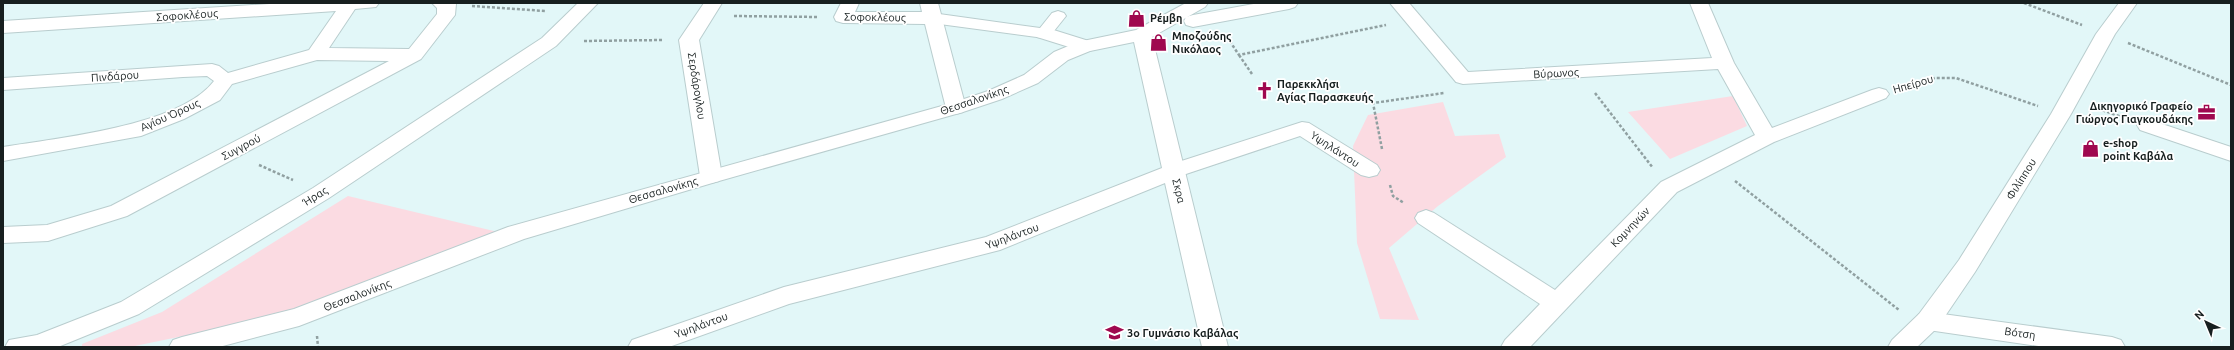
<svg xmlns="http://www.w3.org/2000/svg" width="2234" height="350" viewBox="0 0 2234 350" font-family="Ubuntu,sans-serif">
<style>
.green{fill:#fbdbe2}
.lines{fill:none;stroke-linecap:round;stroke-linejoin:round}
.pedestrian-casing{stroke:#b9cdce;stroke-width:2}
.minor-casing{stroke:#b9cdce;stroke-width:2}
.tertiary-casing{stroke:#b9cdce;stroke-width:2}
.path{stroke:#90a0a1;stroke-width:2.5;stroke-dasharray:3 2;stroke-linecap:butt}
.pedestrian{fill:#fff;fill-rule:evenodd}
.minor{fill:#fff;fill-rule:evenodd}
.tertiary{fill:#fff;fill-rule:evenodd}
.labels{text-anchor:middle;stroke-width:3.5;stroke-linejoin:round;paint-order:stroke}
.street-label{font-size:11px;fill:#171f1f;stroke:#fff}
.poi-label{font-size:11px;font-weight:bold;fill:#171f1f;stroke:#fff;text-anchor:start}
</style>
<rect width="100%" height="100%" fill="#e2f7f8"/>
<path class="green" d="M1733,96L1747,126L1670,159L1628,112Z
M1443,102L1455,136L1499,134L1506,157L1438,206L1389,248L1419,320L1380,319L1357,243L1353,146L1368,115Z
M348,196L498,232L271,318L130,347H82V344L162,312Z"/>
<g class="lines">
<defs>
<path id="pedestrian" d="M1058,11L1064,13L1066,16L1050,36L1044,38L932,23L926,21L924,18L926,15L932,13L1040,28L1052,13Z"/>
<path id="minor" d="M285,3H379L376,7L355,9L329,48L409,49L437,14V8L432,3L456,4L455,15L421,59L127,216L48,241L3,243V227L47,225L111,206L389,61L317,60L232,84L220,100L184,119L141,136L3,161V147C58,138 180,126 214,81L207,76L183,77L3,90V78L212,64L219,66L228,73L309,50L336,11L3,33V21Z
M578,3H598L556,46L329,198L139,314L58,347H5L9,340L37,335L121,302L313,188L542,38Z
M704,3H722L699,40L722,176L719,181L711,183L703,181L700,176L679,40Z
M841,3H859L855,12H922L920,3H938L966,108L963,112L956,114L949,112L946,108L925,24L843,23L836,21L834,17Z
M1259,3H1298L1295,7L1289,9L1193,27L1186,25L1184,21L1186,17L1193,15Z
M1390,3H1409L1468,72L1712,58L1690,3H1708L1734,63L1772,128L1872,90L1879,88L1886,90L1889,94L1886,98L1774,142L1677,192L1530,347H1501L1505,340L1540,304L1418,223L1415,218L1418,213L1426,210L1434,213L1555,290L1661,182L1755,135L1718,69L1463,84L1456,82Z
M1044,27L1092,42L1095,46L1092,50L1085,52L1037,37L1035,33L1037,29Z
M2147,119L2231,147V161L2140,130L2137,125L2140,120Z
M1302,122L1309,123L1377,165L1380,170L1377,175L1369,177L1361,175L1300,136L1174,178L1166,176L1163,171L1166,166Z
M1928,312L2112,337L2121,340L2125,347H2045L1928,330L1919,328L1915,321L1919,314Z"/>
<path id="tertiary" d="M1186,3H1208L1205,7L1152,37L1228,347H1202L1165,183L1000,250L789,304L669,347H628L632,340L784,287L986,237L1162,168L1134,42L1090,51L1068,60L1038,83L1002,99L963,112L719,181L524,239L299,326L219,347H169L173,340L182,337L294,309L508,227L949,104L988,91L1024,75L1054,52L1078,42L1136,30Z
M2119,3H2137L2115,34L2071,114L1975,272L1937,328L1917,347H1888L1892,340L1919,314L1959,260L2051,114L2096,34Z"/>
</defs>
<use href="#pedestrian" class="pedestrian-casing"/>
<use href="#minor" class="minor-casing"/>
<use href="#tertiary" class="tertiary-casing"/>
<path class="path" d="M2024,3L2082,25
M472,6L545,11
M734,16L819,17
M1227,37L1239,55L1386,25
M584,41L663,40
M2128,43L2231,85
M1239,55L1252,74
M1903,87L1935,78H1956L2038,106
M1595,93L1653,168
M2093,107L2122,117
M1382,149L1373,103L1444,93
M259,165L293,180
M1735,181L1899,310
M1390,185L1393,196L1404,203
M317,336L318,347"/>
<use href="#pedestrian" class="pedestrian"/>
<use href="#minor" class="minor"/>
<use href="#tertiary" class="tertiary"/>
</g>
<defs>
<symbol id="shop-bare" viewBox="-9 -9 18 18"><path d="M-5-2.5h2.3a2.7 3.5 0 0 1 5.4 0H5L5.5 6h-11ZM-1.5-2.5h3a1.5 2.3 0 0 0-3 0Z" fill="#9f084f" stroke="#fff" stroke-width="2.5" paint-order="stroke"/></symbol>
<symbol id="church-bare" viewBox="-9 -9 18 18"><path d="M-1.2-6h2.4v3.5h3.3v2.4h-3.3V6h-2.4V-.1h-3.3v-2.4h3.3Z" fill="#9f084f" stroke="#fff" stroke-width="2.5" paint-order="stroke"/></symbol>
<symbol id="office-bare" viewBox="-9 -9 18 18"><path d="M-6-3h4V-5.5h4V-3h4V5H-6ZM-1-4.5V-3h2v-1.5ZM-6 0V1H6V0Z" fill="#9f084f" stroke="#fff" stroke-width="2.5" paint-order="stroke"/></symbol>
<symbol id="school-bare" viewBox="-9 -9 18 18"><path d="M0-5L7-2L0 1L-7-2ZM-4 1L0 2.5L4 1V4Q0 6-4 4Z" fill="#9f084f" stroke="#fff" stroke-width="2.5" paint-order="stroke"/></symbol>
</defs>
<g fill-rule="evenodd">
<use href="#shop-bare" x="1124" y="6" width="25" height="25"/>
<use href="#shop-bare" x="1146" y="30" width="25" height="25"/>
<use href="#church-bare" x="1252" y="78" width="25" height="25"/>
<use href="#office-bare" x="2194" y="100" width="25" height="25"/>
<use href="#shop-bare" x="2078" y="136" width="25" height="25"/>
<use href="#school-bare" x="1102" y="320" width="25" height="25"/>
</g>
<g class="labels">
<g class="street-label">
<text transform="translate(187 15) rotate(-4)" y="4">Σοφοκλέους</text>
<text transform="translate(875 17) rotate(1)" y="4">Σοφοκλέους</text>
<text transform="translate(1556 73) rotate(-3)" y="4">Βύρωνος</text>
<text transform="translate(115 76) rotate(-4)" y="4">Πινδάρου</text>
<text transform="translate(1913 84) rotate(-16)" y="4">Ηπείρου</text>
<text transform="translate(697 86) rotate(81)" y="4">Σερδάρογλου</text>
<text transform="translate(974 100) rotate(-19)" y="4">Θεσσαλονίκης</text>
<text transform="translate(170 115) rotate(-24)" y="4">Αγίου Όρους</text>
<text transform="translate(241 147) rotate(-28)" y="4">Συγγρού</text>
<text transform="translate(1335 149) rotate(33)" y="4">Υψηλάντου</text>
<text transform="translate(2021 179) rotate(-58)" y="4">Φιλίππου</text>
<text transform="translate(663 190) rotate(-16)" y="4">Θεσσαλονίκης</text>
<text transform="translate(1179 191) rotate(77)" y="4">Σκρα</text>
<text transform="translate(315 196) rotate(-32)" y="4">Ήρας</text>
<text transform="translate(1630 227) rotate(-46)" y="4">Κομνηνών</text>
<text transform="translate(1012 236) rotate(-20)" y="4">Υψηλάντου</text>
<text transform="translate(357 295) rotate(-21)" y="4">Θεσσαλονίκης</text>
<text transform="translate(701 325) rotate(-20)" y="4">Υψηλάντου</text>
<text transform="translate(2020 333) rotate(8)" y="4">Βότση</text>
</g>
<g class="poi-label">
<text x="1150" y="22">Ρέμβη</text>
<text x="1172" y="40">Μποζούδης<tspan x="1172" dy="13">Νικόλαος</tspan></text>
<text x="1277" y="88">Παρεκκλήσι<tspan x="1277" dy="13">Αγίας Παρασκευής</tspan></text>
<text x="2193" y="110" text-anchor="end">Δικηγορικό Γραφείο<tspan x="2193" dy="13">Γιώργος Γιαγκουδάκης</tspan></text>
<text x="2103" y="147">e-shop<tspan x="2103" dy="13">point Καβάλα</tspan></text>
<text x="1127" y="337">3ο Γυμνάσιο Καβάλας</text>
</g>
</g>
<rect width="2234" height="350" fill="none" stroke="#171f1f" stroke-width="8"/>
<g transform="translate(2206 322) rotate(316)" stroke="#ffffff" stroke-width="3" paint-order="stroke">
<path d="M0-3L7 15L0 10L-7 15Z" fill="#171f1f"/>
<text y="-6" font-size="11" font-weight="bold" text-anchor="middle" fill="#171f1f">N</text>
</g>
</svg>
